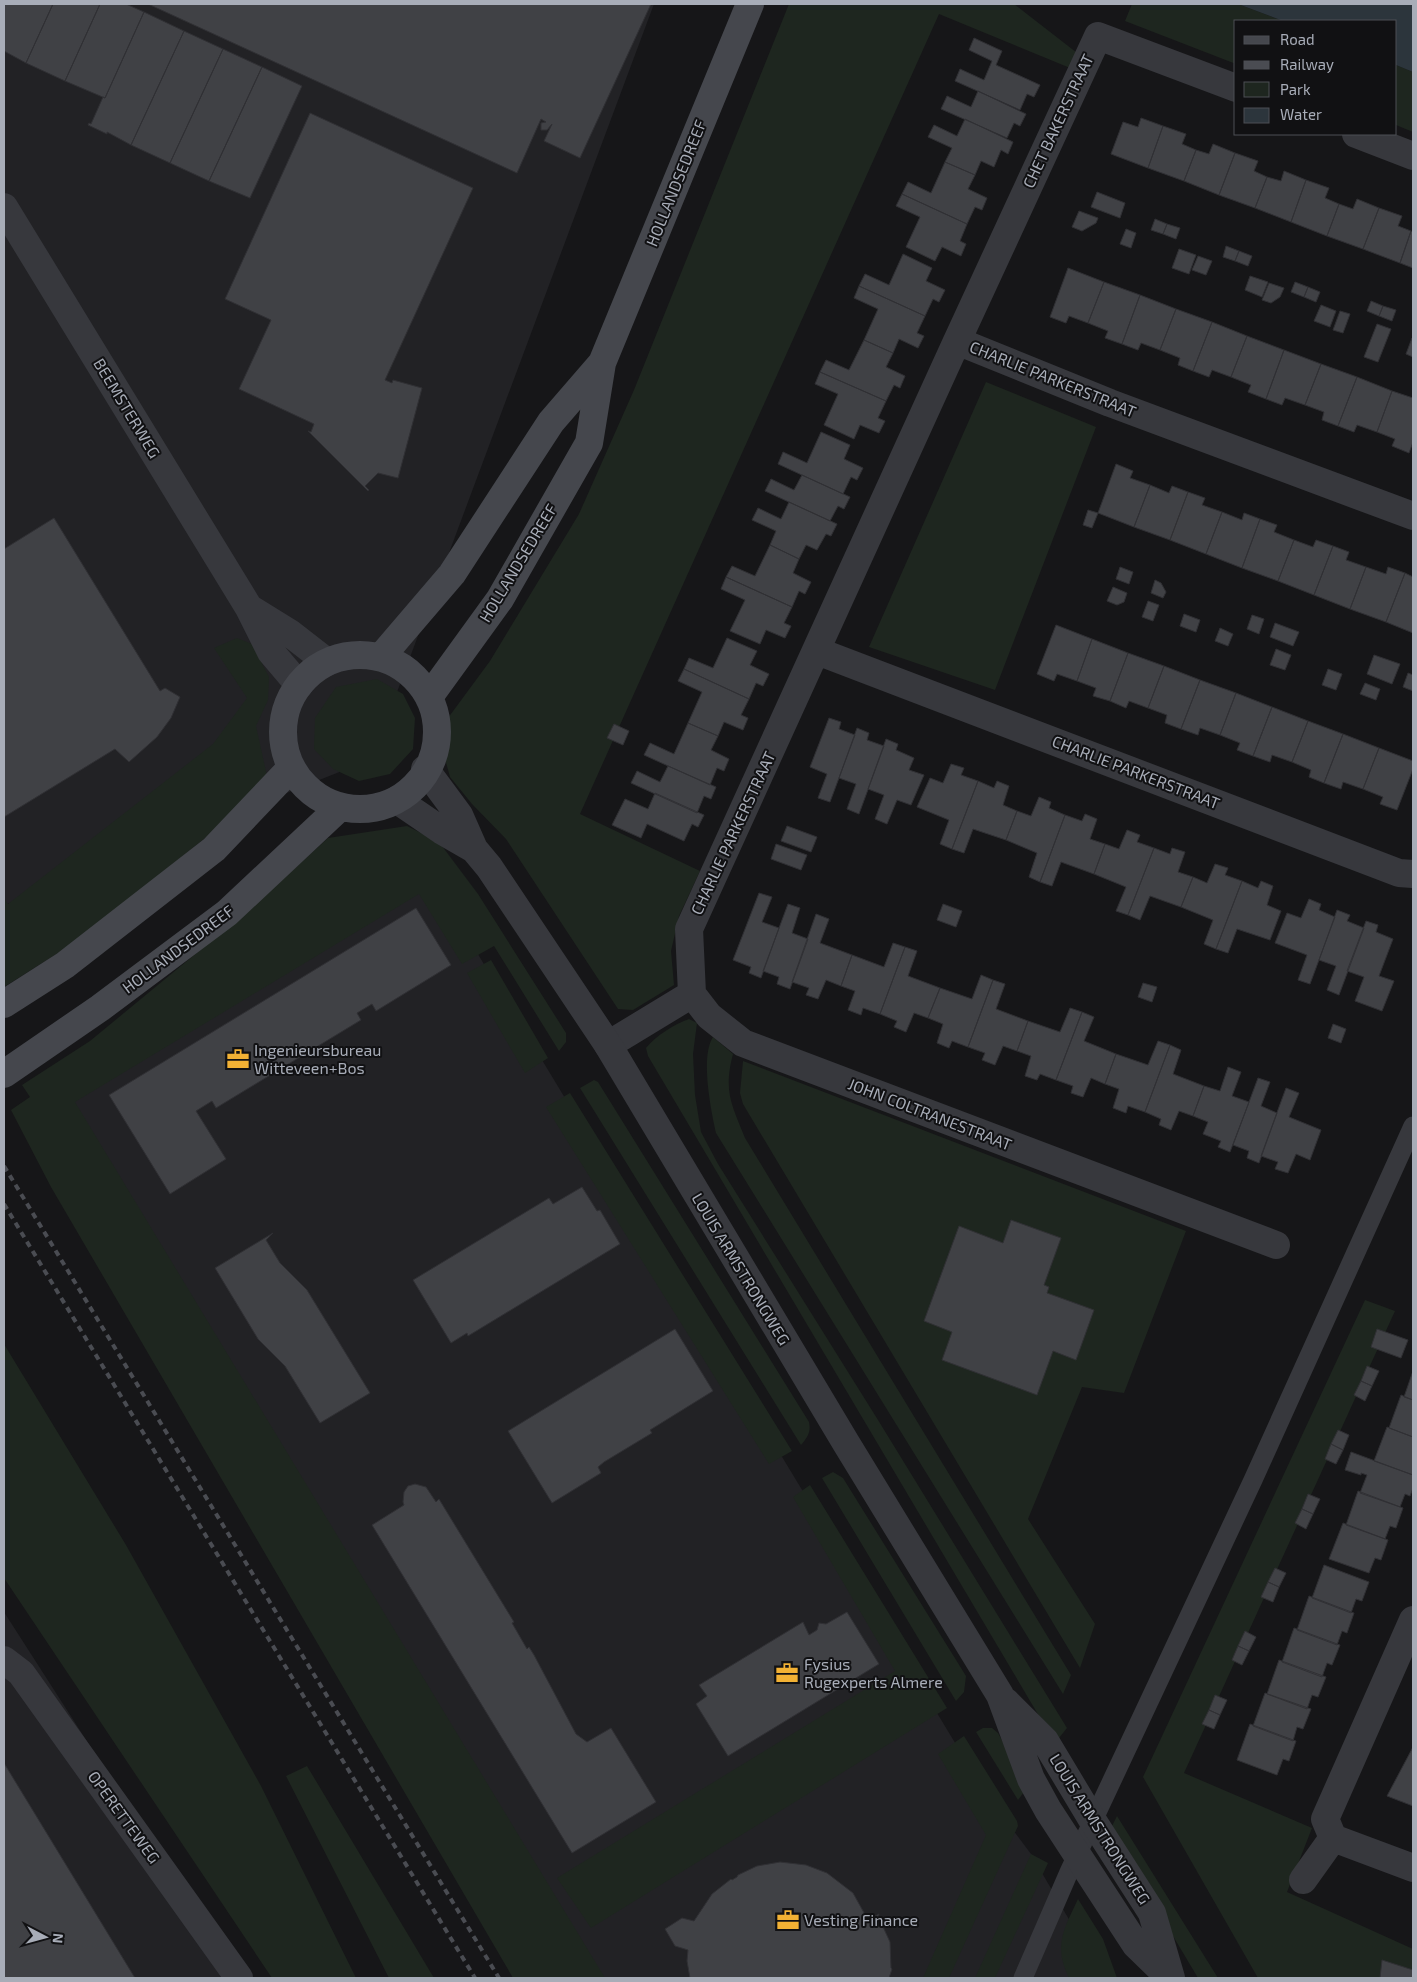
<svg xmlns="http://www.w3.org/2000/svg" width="1417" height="1982" viewBox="0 0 1417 1982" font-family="'Exo 2',sans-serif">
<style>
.built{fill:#222225}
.green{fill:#1e261f}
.water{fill:#2c353c}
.building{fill:#404145;stroke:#303034}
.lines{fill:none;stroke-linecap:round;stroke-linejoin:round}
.service{stroke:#37383d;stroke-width:19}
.minor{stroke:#37383d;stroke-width:28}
.tertiary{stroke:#37383d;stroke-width:28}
.secondary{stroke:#45474d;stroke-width:28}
.rail{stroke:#4a4c52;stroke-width:4;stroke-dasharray:6 5;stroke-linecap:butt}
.labels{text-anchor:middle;stroke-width:4;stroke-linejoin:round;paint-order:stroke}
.street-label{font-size:16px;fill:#a8adb8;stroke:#111113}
.poi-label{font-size:16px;fill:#a8adb8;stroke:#111113;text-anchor:start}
</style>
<rect width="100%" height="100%" fill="#161618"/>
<path class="built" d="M4,4H654L372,759L7,904L4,899Z
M421,860L986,1794L1031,1854L1103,1978H562L34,1116Z
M4,1612L239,1978H4Z"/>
<path class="green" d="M789,4H1014L1081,56L1075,70L939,14L580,814L700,871L679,916L671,951L674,985L633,1010L618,1009L506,839L472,804L450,777L442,748L448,718L490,661L579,514L634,390Z
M1132,4H1238L1283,21H1236V64L1125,21Z
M1396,65L1413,72V132L1396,125Z
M986,382L1096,427L995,690L869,647Z
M237,638L252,644L269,677L268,700L256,726L267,776L219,827L74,943L4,987V898L8,904L213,744L247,698L214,648Z
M377,679L403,694L415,718L413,749L390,774L359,781L333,769L314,749L315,718L336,687Z
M407,826L439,842L478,894L566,1033V1042L559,1051L494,946L462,964L419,894L75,1102L605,1978H513L51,1187L11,1110L30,1097L22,1085L90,1041L250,909L328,838Z
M491,960L548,1058L525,1073L467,973Z
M689,1019L697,1023L693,1054L695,1095L701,1132L718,1164L878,1420L1067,1728L1055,1743L648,1056L646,1048C656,1036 674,1024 689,1019Z
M713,1037L733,1054C723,1092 732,1105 745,1138L1071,1675L1063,1694L716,1133C711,1110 700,1057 713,1037Z
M743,1061L1186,1231L1124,1393L1082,1387L1028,1519L1095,1624L1080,1668L743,1104L740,1093Z
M594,1080L598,1082L809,1422C811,1432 808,1437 801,1445L580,1088Z
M570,1093L792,1451L769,1464L546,1107Z
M1365,1300L1395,1311L1184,1773L1312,1828L1287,1892L1413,1949V1978H1258L1143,1777Z
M4,1344L126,1545L261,1786L356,1978H272L4,1578Z
M833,1472L843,1478L966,1676L964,1692L956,1701L822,1478Z
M810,1485L947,1708L591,1928L557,1878L895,1671L793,1497Z
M983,1728H992L998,1733L1027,1788L1018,1800L976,1732Z
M964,1736L1017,1821L1018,1826L949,1978H923L986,1835L938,1754Z
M307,1766L434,1978H389L286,1776Z
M1117,1816L1218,1978H1198L1110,1830Z
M1031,1854L1048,1863L995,1978H975Z
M1078,1899L1103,1939L1117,1978H1069C1053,1945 1064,1929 1078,1899Z"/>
<path class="water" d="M1238,4H1413V72L1396,65V21H1283Z"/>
<path class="building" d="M4,4H53L26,63L4,51Z
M53,4H100L65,81L26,63Z
M100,4H126L144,12L105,98L65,81Z
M148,4H651L580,158L544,141L552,124L547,130H541V123L546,122L541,119L517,173Z
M144,12L184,31L131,145L107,132V134L88,125L89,123L91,124L103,97L105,98Z
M184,31L223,49L170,163L131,145Z
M974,38L1002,51L996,65L1040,85L1034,97L1027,94L1020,110L955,81L960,69L984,80L992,61L969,50Z
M223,49L262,67L209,181L170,163Z
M262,67L302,86L250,198L209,181Z
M978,91L1026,114L1020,126L1014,123L1007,138L941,109L947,96L971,107Z
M310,113L473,188L385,380L392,383L393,380L422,388L398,478L378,473L365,486L369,490L368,491L308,431L311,432L314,424L239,389L271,320L225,299Z
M1141,118L1163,126L1148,168L1111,154L1123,122L1138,127Z
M965,119L1013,142L1008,154L1001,150L994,167L981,161L975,175L945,162L952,148L928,137L934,125L957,136Z
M1163,126L1186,134L1182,144L1196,150L1184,181L1148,168Z
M1213,144L1235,153L1219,195L1184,181L1196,150L1209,154Z
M1235,153L1258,161L1254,171L1267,177L1255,208L1219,195Z
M945,162L975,175L968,189L987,198L982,210L975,207L967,224L902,194L908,182L931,193Z
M1284,171L1306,180L1291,222L1255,208L1267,177L1281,181Z
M1306,180L1329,188L1325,198L1339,204L1327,236L1291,222Z
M1097,192L1125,203L1120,218L1091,207Z
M902,194L967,224L960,241L966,244L961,256L942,247L935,261L906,247L920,217L896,206Z
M1357,199L1379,208L1363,249L1327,236L1339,204L1353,209Z
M1379,208L1402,216L1398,226L1411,231L1400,263L1363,249Z
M1079,211L1098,218L1096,223L1082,231L1072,227Z
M1155,219L1167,224L1163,234L1151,230Z
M1167,224L1180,228L1176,239L1163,234Z
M1126,229L1136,233L1131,248L1120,244Z
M1411,231L1413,232V268L1400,263Z
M1226,246L1239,251L1235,261L1223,257Z
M1179,249L1196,255L1189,274L1172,268Z
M1239,251L1252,256L1248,266L1235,261Z
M903,254L932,268L926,281L945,290L939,302L933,299L925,316L859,286L865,274L889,285Z
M1198,256L1212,261L1206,275L1192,270Z
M1068,268L1104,282L1088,323L1069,316L1066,323L1050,317Z
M1250,276L1268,282L1262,297L1245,290Z
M1104,282L1140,295L1122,344L1105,338L1108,331L1088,323Z
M1295,282L1308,287L1304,297L1291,292Z
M1269,283L1284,288L1280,297L1271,303L1262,300Z
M859,286L925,316L917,333L924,336L918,348L899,339L893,353L864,340L878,309L854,298Z
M1308,287L1320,292L1316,302L1304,297Z
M1140,295L1176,309L1160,350L1141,343L1138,350L1122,344Z
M1371,301L1383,306L1379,316L1367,311Z
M1321,305L1336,311L1330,327L1314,321Z
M1383,306L1396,310L1392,321L1379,316Z
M1176,309L1212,322L1193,371L1178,365L1180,358L1160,350Z
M1340,311L1350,314L1343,333L1333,330Z
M1212,322L1247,336L1231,377L1212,370L1209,377L1193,371Z
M1377,324L1391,329L1378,362L1364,357Z
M1247,336L1284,350L1266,399L1248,392L1251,385L1231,377Z
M1412,338H1413V357L1406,354Z
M864,340L893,353L886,367L905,376L900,388L894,385L886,401L820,372L826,360L849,370Z
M1284,350L1321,364L1305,405L1285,398L1282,405L1266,399Z
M1321,364L1357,377L1338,426L1322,420L1324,412L1305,405Z
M820,372L886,401L878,418L885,421L879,433L860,425L854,439L824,425L838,394L815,384Z
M1357,377L1392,391L1377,432L1357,425L1354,432L1338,426Z
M1392,391L1413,398V442L1409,453L1392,446L1395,439L1377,432Z
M821,432L850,445L844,459L863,468L857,480L851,477L843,494L778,464L783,452L807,463Z
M1116,464L1133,471L1130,478L1150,485L1134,527L1098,513Z
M802,475L850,497L844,509L838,506L830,521L765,491L771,479L794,490Z
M1150,485L1169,493L1172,486L1188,492L1170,540L1134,527Z
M1188,492L1205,498L1202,505L1222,512L1206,554L1170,540Z
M789,502L837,524L831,536L826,534L817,550L806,545L799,559L770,545L776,531L752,520L758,508L781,519Z
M1088,510L1098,513L1092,528L1083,525Z
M1222,512L1242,520L1244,513L1260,519L1242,568L1206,554Z
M54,518L160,691L165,688L180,697L171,718L157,737L129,762L115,749L4,817V549Z
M1260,519L1277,525L1274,532L1294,540L1278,581L1242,568Z
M1294,540L1313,547L1316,540L1333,546L1314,595L1278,581Z
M770,545L799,559L793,573L811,582L805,594L799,591L792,607L726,577L732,566L755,576Z
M1333,546L1349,552L1346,560L1366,567L1350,609L1314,595Z
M1120,567L1133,572L1129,584L1116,579Z
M1366,567L1386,574L1388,567L1405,573L1386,622L1350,609Z
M1405,573L1413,577V633L1386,622Z
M726,577L792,607L784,623L791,626L785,638L766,630L760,644L730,631L745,600L721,589Z
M1155,580L1161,583L1166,592L1163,598L1151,593Z
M1113,587L1127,593L1124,602L1117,605L1107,601Z
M1148,601L1159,605L1153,621L1142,617Z
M1184,614L1200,620L1196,632L1180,626Z
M1252,615L1264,619L1259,634L1247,629Z
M1275,623L1299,632L1293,646L1270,637Z
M1056,625L1092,639L1077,681L1057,674L1054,681L1037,674Z
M1220,628L1233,634L1228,646L1215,641Z
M727,638L757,651L750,665L769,674L763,686L756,683L749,699L684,669L689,658L713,668Z
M1092,639L1128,653L1110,701L1093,696L1096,688L1077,681Z
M1276,649L1291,655L1285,670L1270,665Z
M1128,653L1164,666L1148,708L1129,701L1126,708L1110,701Z
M1374,655L1400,664L1392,684L1367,674Z
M1164,666L1200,680L1181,729L1165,723L1167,715L1148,708Z
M684,669L749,699L741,715L748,718L743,730L724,722L718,736L688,723L702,692L678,681Z
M1328,669L1342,674L1336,690L1322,685Z
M1408,673L1413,675V691L1403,687Z
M1200,680L1236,693L1220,735L1200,728L1198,735L1181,729Z
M1365,683L1380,689L1376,700L1360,694Z
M1236,693L1272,707L1253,756L1237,750L1240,743L1220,735Z
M1272,707L1308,721L1292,762L1272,755L1270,762L1253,756Z
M829,718L841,722L839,729L855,735L830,802L818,798L827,774L810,767Z
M1308,721L1343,734L1324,783L1309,777L1311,770L1292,762Z
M688,723L718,736L711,750L729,759L724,771L717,768L710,785L644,755L650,743L674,754Z
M614,724L629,731L623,745L607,738Z
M857,728L869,733L867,740L884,746L859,814L847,809L856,784L839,778Z
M1343,734L1379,748L1363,789L1343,782L1341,789L1324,783Z
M886,739L898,744L896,750L914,758L909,770L924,775L911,805L897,800L887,824L875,819L884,795L868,789Z
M1379,748L1413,761V769L1397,810L1380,804L1383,797L1363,789Z
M951,764L964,768L961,775L978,781L952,849L940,844L949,820L917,807L930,778L943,783Z
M668,766L716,787L711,799L704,796L697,813L631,783L637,771L660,782Z
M978,781L994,788L997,781L1009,786L1003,805L1017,811L1006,840L973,829L964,853L952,849Z
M655,793L704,815L698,827L692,824L684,841L647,824L641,838L612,825L625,799L648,809Z
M1039,797L1051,802L1049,808L1065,815L1040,882L1029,877L1037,853L1006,840L1017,811L1031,816Z
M1085,814L1097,819L1090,839L1105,844L1094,874L1061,862L1052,886L1040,882L1065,815L1082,821Z
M787,826L817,837L811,852L781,841Z
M1127,830L1140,835L1137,842L1154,848L1128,915L1116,911L1126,887L1094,874L1105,844L1119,849Z
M776,844L807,855L801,870L771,859Z
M1154,848L1170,854L1172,848L1185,852L1178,872L1193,877L1181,907L1150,896L1140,920L1128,915Z
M1215,864L1228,868L1225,875L1242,881L1216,949L1204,944L1213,920L1181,907L1193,877L1207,883Z
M1242,881L1258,888L1261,881L1273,886L1267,905L1281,911L1270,940L1237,929L1228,953L1216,949Z
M759,893L772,897L762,922L779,928L761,978L749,973L751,967L733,960Z
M1309,899L1321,904L1319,910L1335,917L1310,984L1298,980L1307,955L1275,943L1287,913L1301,918Z
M788,904L800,908L792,933L808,939L790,989L777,984L779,977L763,971Z
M943,904L962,911L956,927L937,920Z
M416,908L451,965L376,1011L372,1004L357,1013L361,1020L216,1108L212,1101L196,1111L226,1159L170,1194L109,1095Z
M1337,910L1350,915L1347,921L1364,928L1339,995L1327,990L1336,966L1319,960Z
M816,914L829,919L820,943L852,955L841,986L826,980L818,999L806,995L809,988L792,982Z
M1366,921L1378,925L1376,932L1393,939L1379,976L1394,981L1382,1011L1355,1001L1364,977L1347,971Z
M893,943L905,947L880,1014L863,1008L861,1015L848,1010L855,991L841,986L852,955L884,967Z
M905,947L917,951L908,976L940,988L928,1018L914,1013L906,1032L894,1027L897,1021L880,1014Z
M981,975L993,980L968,1047L952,1041L949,1048L937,1043L943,1024L928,1018L940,988L972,999Z
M993,980L1005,984L996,1009L1028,1021L1017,1051L1003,1046L995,1065L982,1060L985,1053L968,1047Z
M1143,983L1157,987L1152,1002L1138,997Z
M1070,1008L1082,1012L1056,1080L1040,1074L1037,1080L1025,1076L1031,1056L1017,1051L1028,1021L1060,1032Z
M1082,1012L1094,1017L1084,1041L1116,1054L1105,1084L1091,1078L1083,1097L1071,1093L1073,1086L1056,1080Z
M1333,1024L1346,1029L1341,1043L1328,1038Z
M1158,1041L1170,1045L1145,1112L1128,1106L1126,1113L1113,1108L1119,1089L1105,1084L1116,1054L1148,1065Z
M1170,1045L1181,1050L1173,1074L1204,1086L1193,1116L1179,1111L1171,1130L1159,1125L1161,1119L1145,1112Z
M1228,1067L1241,1072L1232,1096L1249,1102L1230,1152L1218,1147L1221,1141L1203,1134L1208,1122L1193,1116L1204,1086L1220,1091Z
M1258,1078L1270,1082L1261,1106L1277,1113L1259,1163L1247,1158L1249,1151L1233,1145Z
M1286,1088L1299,1093L1289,1117L1321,1130L1310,1160L1296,1154L1288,1173L1275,1169L1278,1162L1261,1156Z
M582,1187L597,1211L600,1210L620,1244L468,1336L467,1333L451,1343L413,1280L549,1198L553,1204Z
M1011,1220L1061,1238L1044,1285L1049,1287L1047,1293L1094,1310L1076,1360L1053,1351L1037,1395L942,1360L952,1332L924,1321L959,1226L1003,1243Z
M273,1233L266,1240L280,1263L307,1290L370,1393L320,1423L285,1366L258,1339L215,1268Z
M675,1329L713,1391L650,1430L652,1433L604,1462L598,1467L601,1473L552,1503L508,1431Z
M1377,1329L1408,1340L1401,1358L1371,1347Z
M1367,1366L1379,1371L1372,1386L1361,1381Z
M1413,1371V1400L1404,1397Z
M1361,1381L1372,1386L1365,1401L1354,1395Z
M1401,1395L1413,1400V1437L1389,1428Z
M1387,1427L1413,1437V1475L1374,1461Z
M1338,1430L1349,1435L1343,1450L1331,1444Z
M1331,1444L1343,1450L1336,1464L1325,1459Z
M1351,1452L1413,1475V1488L1410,1496L1405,1494L1400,1507L1360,1493L1367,1475L1361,1473V1475L1345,1470Z
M415,1484L426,1487L436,1502L439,1499L514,1622L512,1623L527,1649L529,1647L534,1655L576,1734L587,1742L611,1728L656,1802L572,1853L372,1525L404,1505L403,1502L404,1492L408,1486Z
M1358,1491L1403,1508L1396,1528L1390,1526L1385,1539L1346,1525Z
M1308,1494L1320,1499L1313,1514L1302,1509Z
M1302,1509L1313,1514L1306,1529L1295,1523Z
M1343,1523L1388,1540L1381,1560L1375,1558L1369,1573L1329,1559Z
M1324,1565L1369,1582L1362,1601L1356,1599L1351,1613L1312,1598Z
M1275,1568L1286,1573L1279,1587L1268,1582Z
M1268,1582L1279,1587L1273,1602L1261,1597Z
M1309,1596L1354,1613L1347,1633L1342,1631L1337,1645L1297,1630Z
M847,1612L879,1664L728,1756L696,1704L707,1696L699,1685L803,1622L809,1635L817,1630L819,1623L826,1624Z
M1294,1628L1340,1645L1332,1665L1327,1663L1322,1677L1282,1662Z
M1245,1631L1256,1637L1249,1651L1238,1646Z
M1238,1646L1249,1651L1242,1665L1232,1660Z
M1279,1660L1326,1677L1318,1697L1312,1695L1307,1709L1267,1694Z
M1265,1693L1311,1709L1303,1729L1297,1727L1293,1741L1253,1726Z
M1215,1695L1227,1700L1220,1715L1209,1710Z
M1209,1710L1220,1715L1214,1729L1202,1724Z
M1250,1724L1296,1741L1289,1761L1283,1759L1277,1775L1237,1760Z
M1413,1747V1806L1387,1796Z
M4,1763L135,1978H4Z
M780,1862L806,1865L827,1873L853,1893L868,1920L879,1914L878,1916L890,1942L891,1968L892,1969L889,1978H690L687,1961L688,1950L675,1946L665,1929L682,1918L694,1921L712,1894L731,1879L732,1880L737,1877L738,1875L757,1866Z
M1382,1960L1413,1970V1978H1380Z"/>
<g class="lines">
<path class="service" d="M1023,1978L1069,1872L1253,1480L1413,1126"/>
<path class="minor" d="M1356,134L1413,156
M4,207L249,608L271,652L299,685
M957,341L1098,36L1236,88
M249,608L291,634L327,662
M817,651L1399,873L1413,874
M692,994L689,929L957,341L1110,403L1413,516
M608,1045L692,994L709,1016L743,1043L1276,1245
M4,1660L21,1673L239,1978
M1333,1838L1325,1819L1413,1620
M1303,1880L1333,1838L1413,1868"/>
<path class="tertiary" d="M425,769L459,815L474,849L489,867L608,1045L846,1443L1000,1695L1031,1779L1048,1810L1136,1945L1170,1978
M397,800L441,830L474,849
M1006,1702L1045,1741L1093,1821L1152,1913L1171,1978"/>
<path class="secondary" d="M283 732a77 77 0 1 1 154 0a77 77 0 1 1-154 0Z
M381,657L452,574L551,422L602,363
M429,697L500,599L589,443L602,363L750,4
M4,1004L65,965L214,849L291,768
M4,1074L100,1008L227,913L339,808"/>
<path class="rail" d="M4,1166L499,1978
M4,1204L475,1978"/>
</g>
<defs>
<symbol id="office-bare" viewBox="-9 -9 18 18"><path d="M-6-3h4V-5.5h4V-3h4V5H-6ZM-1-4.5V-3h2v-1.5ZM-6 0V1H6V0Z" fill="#f2b134" stroke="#111113" stroke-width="2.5" paint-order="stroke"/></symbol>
</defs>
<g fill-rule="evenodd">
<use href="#office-bare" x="222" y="1043" width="32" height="32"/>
<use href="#office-bare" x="771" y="1657" width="32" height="32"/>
<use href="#office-bare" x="772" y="1904" width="32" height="32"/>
</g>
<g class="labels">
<g class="street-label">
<text transform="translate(1058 121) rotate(-65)" y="6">CHET BAKERSTRAAT</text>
<text transform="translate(676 183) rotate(-68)" y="6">HOLLANDSEDREEF</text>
<text transform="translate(1053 379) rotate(22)" y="6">CHARLIE PARKERSTRAAT</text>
<text transform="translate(127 408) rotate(59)" y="6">BEEMSTERWEG</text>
<text transform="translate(518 563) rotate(-59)" y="6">HOLLANDSEDREEF</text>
<text transform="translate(1136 772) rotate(21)" y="6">CHARLIE PARKERSTRAAT</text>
<text transform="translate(733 833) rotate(-65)" y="6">CHARLIE PARKERSTRAAT</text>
<text transform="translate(178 949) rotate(-37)" y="6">HOLLANDSEDREEF</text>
<text transform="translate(930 1114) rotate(21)" y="6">JOHN COLTRANESTRAAT</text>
<text transform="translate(741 1269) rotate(59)" y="6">LOUIS ARMSTRONGWEG</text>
<text transform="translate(124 1817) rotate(54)" y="6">OPERETTEWEG</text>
<text transform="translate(1100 1829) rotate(58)" y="6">LOUIS ARMSTRONGWEG</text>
</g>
<g class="poi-label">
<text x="254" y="1056">Ingenieursbureau<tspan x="254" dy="18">Witteveen+Bos</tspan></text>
<text x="804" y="1670">Fysius<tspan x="804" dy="18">Rugexperts Almere</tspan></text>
<text x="804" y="1926">Vesting Finance</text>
</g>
</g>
<rect width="1417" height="1982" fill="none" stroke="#a8adb8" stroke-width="10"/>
<rect x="1234" y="20" width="162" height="115" fill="#111113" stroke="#4d4f55"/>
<rect x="1244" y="36" width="25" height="8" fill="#45474d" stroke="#4d4f55"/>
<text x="1280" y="45" font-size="15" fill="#a8adb8">Road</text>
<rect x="1244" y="61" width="25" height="8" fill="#4a4c52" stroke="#4d4f55"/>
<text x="1280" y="70" font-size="15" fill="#a8adb8">Railway</text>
<rect x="1244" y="82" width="25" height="15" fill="#1e261f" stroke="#4d4f55"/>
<text x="1280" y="95" font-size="15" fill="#a8adb8">Park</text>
<rect x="1244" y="108" width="25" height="15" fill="#2c353c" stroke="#4d4f55"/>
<text x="1280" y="120" font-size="15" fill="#a8adb8">Water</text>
<g transform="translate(45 1937) rotate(96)" stroke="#111113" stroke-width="4" paint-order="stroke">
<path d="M0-4L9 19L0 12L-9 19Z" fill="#a8adb8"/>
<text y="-8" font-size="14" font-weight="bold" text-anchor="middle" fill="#a8adb8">N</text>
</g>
</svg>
